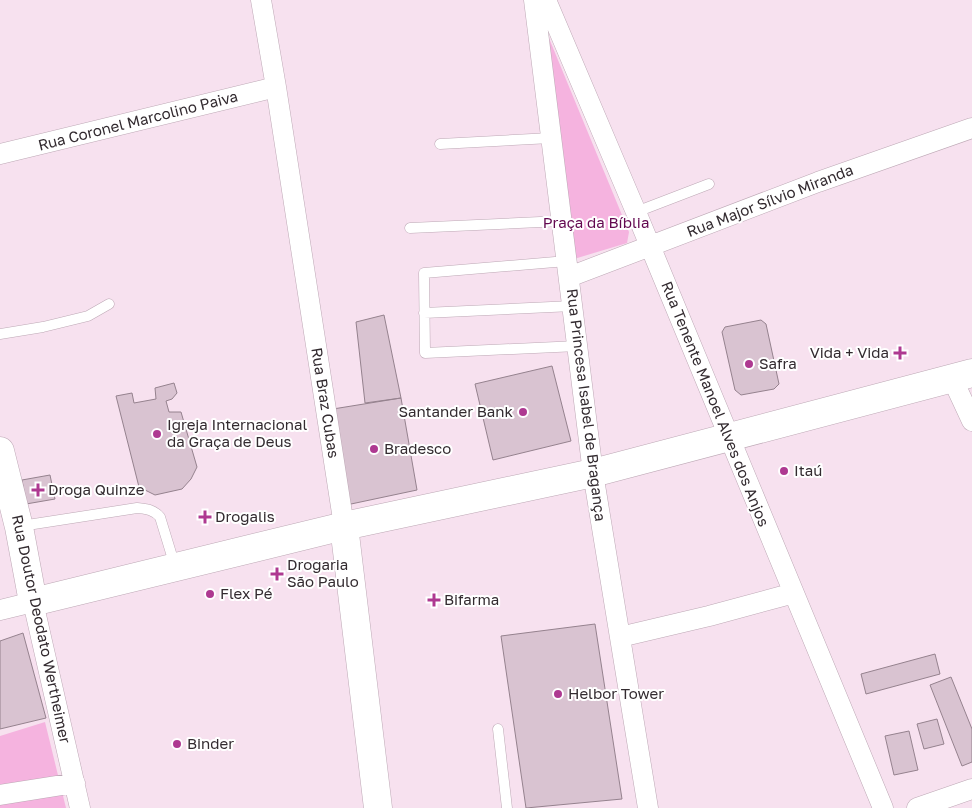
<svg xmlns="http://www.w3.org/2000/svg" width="972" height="808" viewBox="0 0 972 808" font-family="'Golos Text',sans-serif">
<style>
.green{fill:#f5b3df}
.building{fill:#d9c3d1;stroke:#95828e}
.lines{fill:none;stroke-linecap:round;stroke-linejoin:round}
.lane-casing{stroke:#bda8b5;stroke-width:11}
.street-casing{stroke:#bda8b5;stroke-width:21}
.secondary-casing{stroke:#bda8b5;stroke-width:29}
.primary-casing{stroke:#bda8b5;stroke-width:29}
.lane{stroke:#fff;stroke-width:10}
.street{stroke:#fff;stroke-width:20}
.secondary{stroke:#fff;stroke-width:28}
.primary{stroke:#fff;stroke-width:28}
.poi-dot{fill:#ae3991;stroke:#fff;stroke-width:2}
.labels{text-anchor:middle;stroke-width:4;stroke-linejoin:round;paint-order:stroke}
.street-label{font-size:15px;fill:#332b30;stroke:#fff}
.park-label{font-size:15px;fill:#630850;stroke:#fff}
.poi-label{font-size:15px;fill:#332b30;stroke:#fff;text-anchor:start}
</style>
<rect width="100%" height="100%" fill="#f7e1ef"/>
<path class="green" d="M539,14L629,232L627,243L574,259Z
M45,722L66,808H0V736Z"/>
<path class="building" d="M384,315L401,398L365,403L356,322Z
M761,320L766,324L779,384L774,389L741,395L735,390L722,332L725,327Z
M552,366L571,441L493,460L475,384Z
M174,383L177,393L172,399L166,401L169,412H181L197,467L191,479L182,489L155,495L139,487L116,396L132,393L134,403L156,399L155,388Z
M401,398L417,490L351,504L343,492L333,409Z
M50,475L55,499L26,504L22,480Z
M595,624L622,799L526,808L501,636Z
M23,633L46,718L0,729V641Z
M935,654L940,674L866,694L861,674Z
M951,677L972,729V762L962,766L930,685Z
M937,719L944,744L924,749L917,724Z
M909,731L918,770L894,775L885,736Z"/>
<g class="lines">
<defs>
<path id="lane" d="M440,144L551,138
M636,212L709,184
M410,228L562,221
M567,261L424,273L425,353L578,346
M424,313L573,306
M0,334L43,327L88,316L109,304
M21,526L137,508C146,509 153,509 160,517L175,566
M498,729L507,808"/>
<path id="street" d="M261,0L276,87L344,526
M534,0L593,473L648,808
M546,0L636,212L883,808
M0,154L276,87
M569,277L818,182L972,128
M952,378L972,421
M0,610L33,602L80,808
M620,637L709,616L794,593
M0,795L75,783
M917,808L972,789"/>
<path id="secondary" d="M344,526L378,808"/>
<path id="primary" d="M0,451L19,527L33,602L344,526L593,473L972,373"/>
</defs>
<use href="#lane" class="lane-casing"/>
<use href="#street" class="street-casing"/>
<use href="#secondary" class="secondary-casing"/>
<use href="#primary" class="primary-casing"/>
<use href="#lane" class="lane"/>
<use href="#street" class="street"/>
<use href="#secondary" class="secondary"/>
<use href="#primary" class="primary"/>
</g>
<g class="poi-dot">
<path d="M897.5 345.5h5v5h5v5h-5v5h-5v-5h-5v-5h5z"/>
<circle cx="749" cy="364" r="5"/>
<circle cx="523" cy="412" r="5"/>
<circle cx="157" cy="434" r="5"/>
<circle cx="374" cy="449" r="5"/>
<circle cx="784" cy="471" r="5"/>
<path d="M35.5 482.5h5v5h5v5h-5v5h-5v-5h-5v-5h5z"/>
<path d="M202.5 509.5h5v5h5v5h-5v5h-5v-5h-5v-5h5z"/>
<path d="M274.5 566.5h5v5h5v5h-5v5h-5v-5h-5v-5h5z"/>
<circle cx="210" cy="594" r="5"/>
<path d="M431.5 592.5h5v5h5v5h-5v5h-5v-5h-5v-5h5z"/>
<circle cx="558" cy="694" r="5"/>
<circle cx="177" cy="744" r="5"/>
</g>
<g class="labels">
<g class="street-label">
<text transform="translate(138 121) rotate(-14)" y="5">Rua Coronel Marcolino Paiva</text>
<text transform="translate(770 201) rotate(-21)" y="5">Rua Major Sílvio Miranda</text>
<text transform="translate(325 403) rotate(81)" y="5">Rua Braz Cubas</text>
<text transform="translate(715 404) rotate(68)" y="5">Rua Tenente Manoel Alves dos Anjos</text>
<text transform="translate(586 405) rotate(83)" y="5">Rua Princesa Isabel de Bragança</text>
<text transform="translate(41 629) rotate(78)" y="5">Rua Doutor Deodato Wertheimer</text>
</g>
<g class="park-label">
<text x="596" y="228">Praça da Bíblia</text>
</g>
<g class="poi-label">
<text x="889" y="358" text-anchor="end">Vida + Vida</text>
<text x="759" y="369">Safra</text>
<text x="513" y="417" text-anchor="end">Santander Bank</text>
<text x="167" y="430">Igreja Internacional<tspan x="167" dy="17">da Graça de Deus</tspan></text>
<text x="384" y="454">Bradesco</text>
<text x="794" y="476">Itaú</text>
<text x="48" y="495">Droga Quinze</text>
<text x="215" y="522">Drogalis</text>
<text x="287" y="570">Drogaria<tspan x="287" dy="17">São Paulo</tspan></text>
<text x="220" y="599">Flex Pé</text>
<text x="444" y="605">Bifarma</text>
<text x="568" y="699">Helbor Tower</text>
<text x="187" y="749">Binder</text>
</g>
</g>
</svg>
